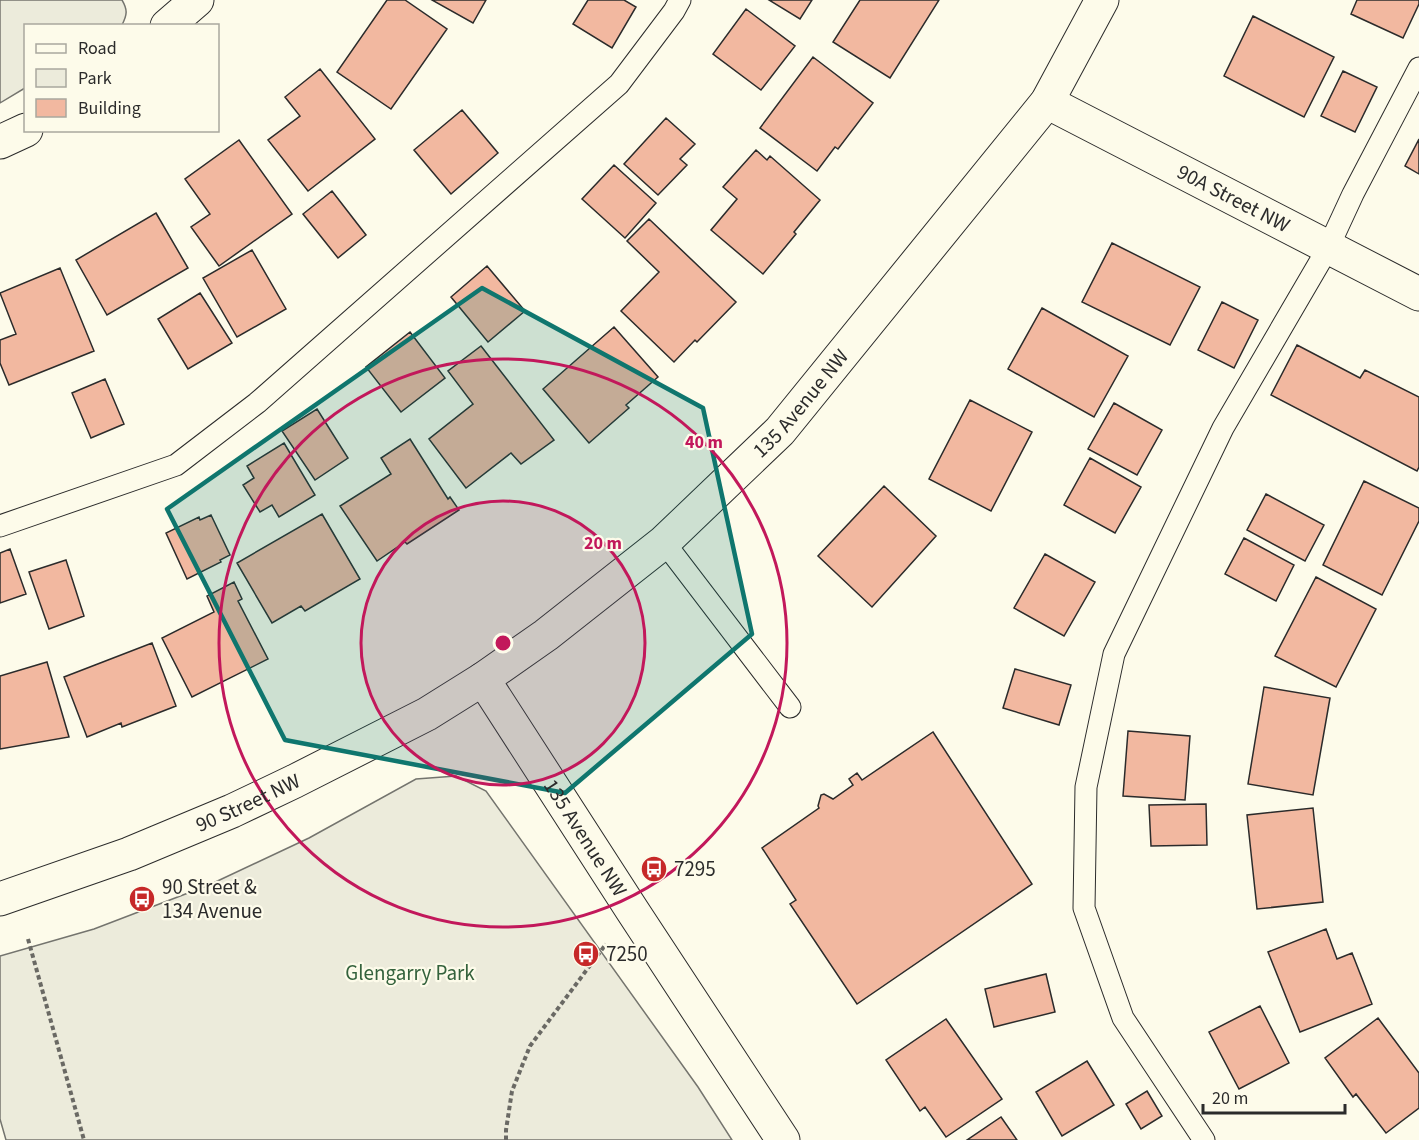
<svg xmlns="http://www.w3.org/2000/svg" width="1419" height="1140" viewBox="0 0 1419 1140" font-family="'Source Sans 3',sans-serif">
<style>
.green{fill:#ecebdb;stroke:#74746e;stroke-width:1.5}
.building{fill:#f2b8a0;stroke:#2b2b2b;stroke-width:1.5}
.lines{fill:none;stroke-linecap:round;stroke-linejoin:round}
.service-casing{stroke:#2b2b2b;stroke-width:23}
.minor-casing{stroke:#2b2b2b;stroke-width:35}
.tertiary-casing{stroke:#2b2b2b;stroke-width:35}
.path{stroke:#6a6964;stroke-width:4;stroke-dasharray:4.5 3;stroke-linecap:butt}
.service{stroke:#fdfbea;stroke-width:21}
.minor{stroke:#fdfbea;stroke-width:33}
.tertiary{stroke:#fdfbea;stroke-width:33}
.marked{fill:#0f766e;fill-opacity:0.2;stroke:#0f766e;stroke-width:4.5;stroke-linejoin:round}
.ring{fill:none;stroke:#c2185b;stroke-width:3}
.labels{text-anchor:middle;stroke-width:4.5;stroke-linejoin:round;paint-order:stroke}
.street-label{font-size:21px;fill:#2b2b2b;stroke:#fdfbea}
.poi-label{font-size:21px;fill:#2b2b2b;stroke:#fdfbea;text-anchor:start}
.park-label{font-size:21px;fill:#34623c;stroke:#fdfbea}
.centre{fill:#c2185b;stroke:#fdfbea;stroke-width:3}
.ring-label{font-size:18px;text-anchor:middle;font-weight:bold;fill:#c2185b;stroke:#fdfbea;stroke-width:4.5;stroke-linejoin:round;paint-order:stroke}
</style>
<rect width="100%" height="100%" fill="#fdfbea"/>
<path class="green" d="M0,0H122C128,10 127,15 122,25L26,26L25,88L0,103Z
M456,776L486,791L698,1087L732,1140H6L0,1119V956L94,929L209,885L309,838L416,779Z"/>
<path class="building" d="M387,0H405L447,29L391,109L337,72Z
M432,0H486L473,23Z
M588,0H624L636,7L612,48L573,24Z
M769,0H812L800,19Z
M860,0H939L890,78L833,42Z
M1357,0H1419V4L1403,38L1351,14Z
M746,9L795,46L761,90L713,54Z
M1253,16L1334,57L1304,117L1224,76Z
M813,57L873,103L838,149L835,147L817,171L760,128Z
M320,69L375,139L308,191L268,140L300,116L285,97Z
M1343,71L1377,87L1355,132L1321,116Z
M462,110L498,153L451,194L414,150Z
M666,118L695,144L680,159L687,165L658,195L624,164Z
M1419,139V174L1405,166Z
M239,140L292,214L219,266L191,227L210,214L185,179Z
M756,150L767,160L770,156L820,200L794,232L796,234L763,274L711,230L737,199L723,187Z
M614,165L656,203L625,238L582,199Z
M332,191L366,235L338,258L303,214Z
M156,213L188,268L107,315L76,260Z
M649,219L736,302L697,342L695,340L674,362L621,311L659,272L627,241Z
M1112,243L1200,287L1170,345L1082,302Z
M252,250L286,309L237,337L203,278Z
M487,266L525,311L488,342L451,297Z
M60,268L94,351L9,385L0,363V340L16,334L0,293Z
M200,293L232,343L188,369L158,319Z
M1222,302L1258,320L1234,368L1198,350Z
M1042,308L1128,356L1094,417L1008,369Z
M614,327L658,377L626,405L629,408L589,443L543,389Z
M410,332L445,378L401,412L366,367Z
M1297,345L1360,378L1365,370L1419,397V467L1417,471L1271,395Z
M481,346L554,440L521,464L511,453L466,488L429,439L473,404L448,371Z
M105,379L124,424L91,438L72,393Z
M970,400L1032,432L991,511L929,479Z
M1114,403L1162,430L1137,475L1088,449Z
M317,409L348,458L315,480L282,431Z
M410,439L448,499L450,497L459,510L407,544L405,542L377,561L340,506L391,474L381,458Z
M284,443L315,495L279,517L272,505L260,512L243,485L254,478L247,466Z
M1090,458L1141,487L1115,533L1064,505Z
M1364,481L1419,508V521L1382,595L1323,565Z
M884,486L936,536L872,607L818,556Z
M1266,494L1324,525L1305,561L1247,530Z
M322,514L360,579L305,611L301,606L272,623L237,563Z
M211,515L230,555L220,560L221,562L187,579L166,533L199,517L200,520Z
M1244,538L1294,565L1276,601L1225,574Z
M10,549L26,594L0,603V553Z
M1045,554L1095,582L1064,636L1014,608Z
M66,560L84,616L49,629L29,572Z
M1316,577L1376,609L1336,687L1275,656Z
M234,582L242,599L238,601L268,659L192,697L162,638L214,612L207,596Z
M152,643L176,706L122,727L121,723L87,737L64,677Z
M47,662L69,737L0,749V676Z
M1015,669L1071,685L1059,725L1003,708Z
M1264,687L1330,698L1313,795L1248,784Z
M1128,731L1190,736L1185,800L1123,796Z
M933,732L1032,884L857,1004L790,904L796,900L762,848L819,808L818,806L821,795L824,794L833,799L853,785L849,779L857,773L862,780Z
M1206,804L1207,845L1151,846L1149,805Z
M1313,808L1323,902L1257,909L1247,815Z
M1326,929L1337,959L1352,953L1372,1004L1300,1032L1268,952Z
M1046,974L1055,1012L994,1027L985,989Z
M1260,1006L1289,1063L1239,1089L1209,1032Z
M1378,1018L1419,1073V1108L1386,1133L1356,1094L1353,1097L1325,1058Z
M946,1019L1002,1099L946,1137L925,1107L920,1111L886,1060Z
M1087,1061L1114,1105L1062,1136L1036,1092Z
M1147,1091L1162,1116L1141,1129L1126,1104Z
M1001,1117L1017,1140H967Z"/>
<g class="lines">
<defs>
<path id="service" d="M0,526L176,465L257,403L619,84L674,11L680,0
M664,542L790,707
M1204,1140L1123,1018L1084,908L1086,787L1114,654L1223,428L1328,248L1353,194L1419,68"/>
<g id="minor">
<path d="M167,26L197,0"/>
<path id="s1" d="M1047,102L1419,294"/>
<path d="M0,142L26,130"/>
</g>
<g id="tertiary">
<path id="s2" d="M483,679L632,910L783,1140"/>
<path id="s3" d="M0,899L129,854L232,811L295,781L427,714L483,679L546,635L664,542L780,431L1047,102L1102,0"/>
</g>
</defs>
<use href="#service" class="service-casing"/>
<use href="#minor" class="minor-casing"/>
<use href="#tertiary" class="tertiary-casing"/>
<path class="path" d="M28,939L84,1140
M506,1140V1130L512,1091L530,1046L606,944"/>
<use href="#service" class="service"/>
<use href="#minor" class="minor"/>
<use href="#tertiary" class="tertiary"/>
</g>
<path class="marked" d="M482,288L703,408L752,634L565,793L285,740L167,509Z"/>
<circle cx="503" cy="643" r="142" fill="#c2185b" fill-opacity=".12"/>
<g class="ring">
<circle cx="503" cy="643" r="142"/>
<circle cx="503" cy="643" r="284"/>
</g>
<defs>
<symbol id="bus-disc" viewBox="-11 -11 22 22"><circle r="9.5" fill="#c62828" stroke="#fdfbea"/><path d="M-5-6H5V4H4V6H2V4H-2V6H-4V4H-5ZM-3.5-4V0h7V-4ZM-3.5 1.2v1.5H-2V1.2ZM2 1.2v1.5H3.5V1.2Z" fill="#fff"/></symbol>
</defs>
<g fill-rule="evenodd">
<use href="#bus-disc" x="639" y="854" width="30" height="30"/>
<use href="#bus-disc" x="127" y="884" width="30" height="30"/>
<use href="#bus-disc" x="571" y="939" width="30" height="30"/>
</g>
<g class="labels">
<g class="street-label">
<text dy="7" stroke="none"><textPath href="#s1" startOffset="210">90A Street NW</textPath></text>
<text dy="7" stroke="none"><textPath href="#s3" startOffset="954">135 Avenue NW</textPath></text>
<text dy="7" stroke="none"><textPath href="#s3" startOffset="266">90 Street NW</textPath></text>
<text dy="7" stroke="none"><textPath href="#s2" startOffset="189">135 Avenue NW</textPath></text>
</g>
<g class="poi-label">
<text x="674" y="876">7295</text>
<text x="162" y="894">90 Street &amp;<tspan x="162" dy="24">134 Avenue</tspan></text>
<text x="606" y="961">7250</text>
</g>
<g class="park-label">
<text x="410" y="980">Glengarry Park</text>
</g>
</g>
<circle cx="503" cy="643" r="9" class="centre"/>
<g class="ring-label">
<text x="704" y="448">40 m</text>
<text x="603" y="549">20 m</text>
</g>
<rect x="24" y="24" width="195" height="108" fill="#fdfbea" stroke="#a9a89e" stroke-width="1.5"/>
<rect x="36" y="44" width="30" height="9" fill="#fdfbea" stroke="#a9a89e" stroke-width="1.5"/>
<text x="78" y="54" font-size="18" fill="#2b2b2b">Road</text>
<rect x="36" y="69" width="30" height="18" fill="#ecebdb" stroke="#a9a89e" stroke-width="1.5"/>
<text x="78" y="84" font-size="18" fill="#2b2b2b">Park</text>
<rect x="36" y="99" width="30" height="18" fill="#f2b8a0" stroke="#a9a89e" stroke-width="1.5"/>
<text x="78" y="114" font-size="18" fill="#2b2b2b">Building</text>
<path d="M1203 1104v9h142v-9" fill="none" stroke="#2b2b2b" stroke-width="3"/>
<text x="1212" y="1104" font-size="18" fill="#2b2b2b" stroke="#fdfbea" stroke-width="4.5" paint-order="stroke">20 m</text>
</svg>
